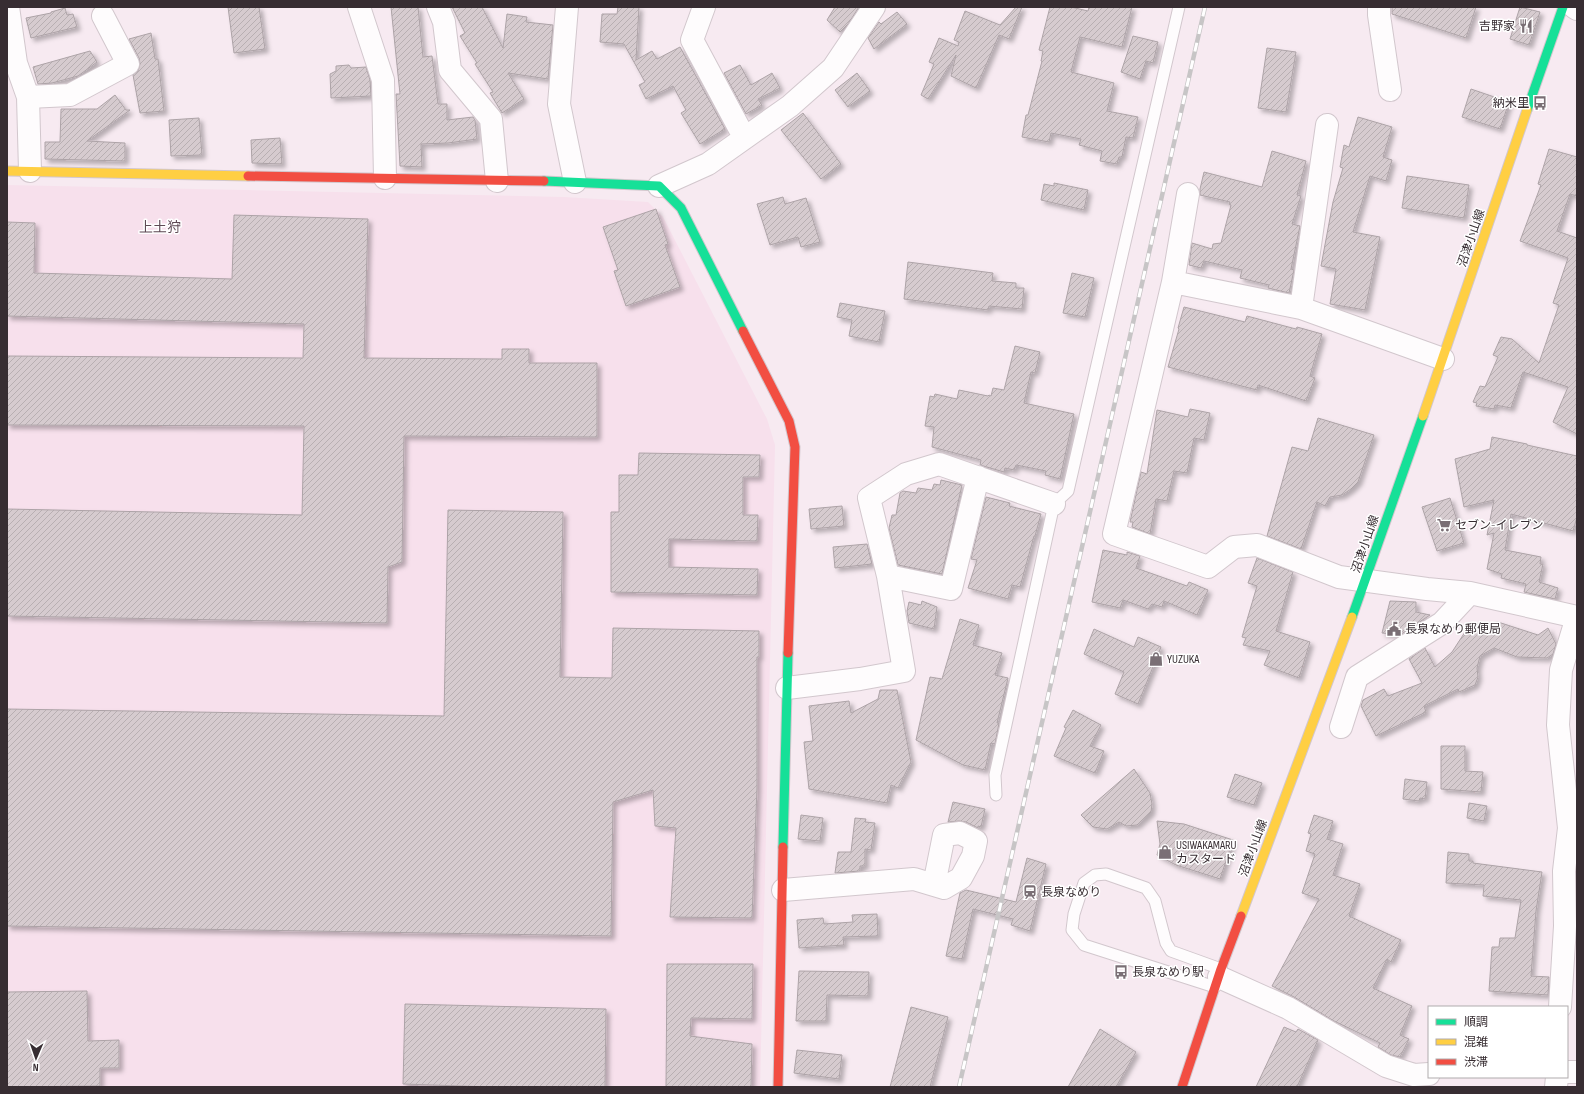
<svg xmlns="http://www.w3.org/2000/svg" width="1584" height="1094" viewBox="0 0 1584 1094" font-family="'Sofia Sans Condensed','Noto Sans JP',sans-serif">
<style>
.built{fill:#f7e0ec}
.building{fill:url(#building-hatch);stroke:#ada3a7;filter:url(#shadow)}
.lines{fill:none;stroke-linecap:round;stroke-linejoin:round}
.lane-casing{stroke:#d2c7cd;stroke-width:13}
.street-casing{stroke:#d2c7cd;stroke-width:24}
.fast-casing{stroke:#d2c7cd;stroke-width:11}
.slow-casing{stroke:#d2c7cd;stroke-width:11}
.jam-casing{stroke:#d2c7cd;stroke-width:11}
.lane{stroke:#fefcfd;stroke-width:11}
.street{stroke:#fefcfd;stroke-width:22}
.fast{stroke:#16e098;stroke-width:9}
.slow{stroke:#ffcf43;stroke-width:9}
.jam{stroke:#f24e42;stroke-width:9}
.rail-casing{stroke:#c7c5c6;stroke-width:4.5}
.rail{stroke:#fff;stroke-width:3;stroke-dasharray:9;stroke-linecap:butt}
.labels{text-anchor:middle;stroke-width:3;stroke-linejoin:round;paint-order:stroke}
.poi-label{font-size:12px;fill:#372d32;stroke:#fff;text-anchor:start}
.street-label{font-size:12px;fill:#372d32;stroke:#fff}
.quarter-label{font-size:14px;fill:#5e4954;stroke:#fff}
</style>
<defs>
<pattern id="building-hatch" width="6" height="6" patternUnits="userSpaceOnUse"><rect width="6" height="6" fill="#d6cbcf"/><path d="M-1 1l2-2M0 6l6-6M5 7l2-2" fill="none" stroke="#b8afb2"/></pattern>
<filter id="shadow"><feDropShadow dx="3.5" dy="3.5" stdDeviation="2" flood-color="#0004"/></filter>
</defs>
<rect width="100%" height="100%" fill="#f7eaf1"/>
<path class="built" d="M7,185L564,197L648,202L663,217L767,419L775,445L760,1087H7Z"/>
<path class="building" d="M228,7H259L265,49L234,53Z
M391,7H418L423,57L432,56L438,104H447V120L473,117L475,120L477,139L448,143L421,144L422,167L400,166L396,94H400Z
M452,7H482L503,48L507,14L527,17L526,22L553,25L548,79L508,73L524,99L502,113L490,93L493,92L475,64L477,63L460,36L465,33Z
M618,7H639L636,60L652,51L657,59L680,47L725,129L700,144L681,113L686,110L673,86L646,99L639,85L645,82L624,44L600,42L602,14H617Z
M835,7H859L848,24L840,32L827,20Z
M1016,7H1022L1009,39L999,35L976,88L951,76L956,55L928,99L921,95L934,64L929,62L939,38L958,46L959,42L954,40L965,11L1000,25Z
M1050,7H1071L1088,11L1089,7H1132L1122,47L1080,37L1071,72L1114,83L1107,111L1138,117L1133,138L1126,137L1122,157H1119L1117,164L1100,161L1102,151L1079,145L1081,139L1051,133L1049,142L1022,137L1026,115H1028L1042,61H1041L1043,51L1039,50Z
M1392,7H1476L1466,38L1392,14Z
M1520,7L1540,12L1529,45L1510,39Z
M65,8L67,15L73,14L77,27L31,38L26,18L51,13V12Z
M897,12L907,24L874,49L868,38L879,22L881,24Z
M151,33L155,59H158L164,111L140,113L133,75L138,71L140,64L139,58L129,39Z
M1133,36L1158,42L1153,63L1146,61L1140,79L1121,72Z
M1267,48L1296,52L1286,112L1258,108Z
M90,51L97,62L78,76L52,83L38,84L33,67Z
M349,65L351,68L366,67L370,80L371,96L331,98L330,74L336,71V66Z
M740,65L751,85L772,73L780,88L758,99L762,105L746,114L724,73Z
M857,73L870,91L848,107L835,90Z
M1471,89L1509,102L1500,129L1462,117Z
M115,95L126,110H130L87,141L125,143V161L45,159V142H60L61,109H97Z
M803,113L841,164L821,179L781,130Z
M1358,117L1392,127L1383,157L1392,160L1386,181L1370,176L1353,232L1380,237L1365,310L1330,304L1336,269L1321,266L1333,202L1343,168L1340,167L1344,145L1349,147Z
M199,118L202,155L171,156L169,120Z
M280,138L282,164L252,163L251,140Z
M1549,149L1577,157V196L1570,194L1557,231L1577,238V434L1553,422L1568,387L1523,372L1511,408L1495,405L1494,409L1476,406L1477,403L1473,402L1480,386L1485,387L1498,357L1493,355L1501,337L1512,339L1539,363L1559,305L1553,303L1568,258L1520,241L1541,185L1538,184Z
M1272,151L1306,161L1297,195L1301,196L1292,224L1300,226L1291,269L1294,270L1289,293L1268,288L1269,285L1240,278L1242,270L1204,261L1201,268L1189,265L1192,243L1212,249L1213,244L1221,243L1231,205L1229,204L1230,202L1200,195V189L1204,172L1262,187Z
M1407,176L1469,185L1464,218L1402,208Z
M1054,183L1088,190L1084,210L1041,200L1044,184L1054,186Z
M783,197L785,204L806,198L820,242L801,247L798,237L770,245L757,204Z
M656,209L668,244L665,245L680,287L626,306L614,271L618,270L603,227Z
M234,215L368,219L364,358L502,359V349H529V363H597V437L404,436L402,562L388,567L387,623L7,616V509L302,515L304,426L7,425V356L303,358L304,324L7,316V222L35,223L34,273L232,279Z
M908,262L993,273L992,281L1016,283V288H1024L1022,309L989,306L988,310L904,299Z
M1072,273L1094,278L1085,317L1063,313Z
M840,303L885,311L879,342L849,336L852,320L837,317Z
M1184,307L1245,322L1247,316L1296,329L1297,327L1322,334L1310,376L1315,378L1306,401L1258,385L1257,390L1168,367L1179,329L1178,328Z
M1015,346L1040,352L1035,373L1031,372L1024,403L1074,414L1060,479L1045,475L1046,471L1016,465L1014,470L1005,468L1004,472L980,465L981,460L932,447L934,427L925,426L930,396L934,397L935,394L957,399L959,390L988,396L989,395L991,396L993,388L1004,390Z
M1190,409L1210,413L1204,440L1194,438L1187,473L1174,471L1167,501L1156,499L1150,534L1132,527L1133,522H1130L1141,472L1147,474L1157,410L1188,417Z
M1318,418L1374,435L1358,482L1351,489L1342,495L1330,497L1325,506L1317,502L1301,549L1267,536L1292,447L1308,451Z
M1492,437L1527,444V445L1577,456V517L1573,531L1511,514L1505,550L1541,557L1540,564H1543L1539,582L1558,588L1555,599L1524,592L1526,584L1501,578L1502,574L1487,569L1494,533L1487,535L1494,500L1464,507L1455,459L1490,449Z
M639,453L760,455L759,477H743V515H758L757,541L669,539V567L758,569L757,595L611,592V512H619V475H638Z
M941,480L962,485L942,574L898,565L889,528L892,515H896L900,493L903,491L916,493L918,488L932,490L934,484L940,485Z
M986,497L1010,503L1009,506L1041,514L1035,536H1034L1020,587L1012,585L1008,599L968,588L977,560L971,559Z
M1450,498L1464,543L1437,551L1422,507Z
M842,506L844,526L811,529L809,509Z
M448,510L563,512L560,677L612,678L613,628L759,631V657H757V788L752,918L670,917L676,828L655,826L653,790L613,802L611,936L7,926V709L444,716Z
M867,544L872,564L835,568L833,547Z
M1103,550L1127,555V552L1140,556L1136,568L1187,586L1189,582L1208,590L1197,615L1164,601L1162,607L1152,604L1148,609L1123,600L1120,608L1092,602Z
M1257,558L1293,572L1276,631L1310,642L1299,678L1264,665L1270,651L1243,645L1246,638L1242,637L1257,586L1248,583Z
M922,601L937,607L934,629L909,623L907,611L909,602L921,605Z
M1390,601L1416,602V612L1430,615L1400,635L1382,633Z
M960,619L979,625L973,645L1002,653L995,675L1008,678L997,723H999L995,744L991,743L985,770L963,765L916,740L930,677L942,679Z
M1498,622L1538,635L1548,628L1556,644L1553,654L1547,658L1517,657L1494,648L1480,656L1477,668L1478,677L1475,685L1459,692L1458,689L1424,706L1426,712L1376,736L1361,706L1363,700L1384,689L1388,696L1422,683L1409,659L1425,648L1435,667L1452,652L1465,632L1477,624Z
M1094,629L1134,647L1138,637L1161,647L1138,704L1115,694L1124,672L1084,654Z
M880,690H897L911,762L898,788L891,785L887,803L809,789L804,742L813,741L809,706L849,701L851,713L878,699Z
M1073,710L1101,725L1090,746L1104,751L1095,773L1054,756L1066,728L1064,727Z
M1441,746H1465V771L1483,772L1481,792L1441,789Z
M1134,769L1150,793L1152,804L1151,812L1137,825L1126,826L1119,822L1107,829L1093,827L1081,815Z
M1235,774L1262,783L1254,805L1227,797Z
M1405,779L1427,782L1425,799L1420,798L1419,801L1403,799Z
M953,802L985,809L981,827L978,826V828L966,822L959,821L948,822Z
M1469,803L1487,806L1484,821L1467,818Z
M801,815L823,818L820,841L798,839Z
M1314,815L1333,821L1327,839L1343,844L1333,875L1360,884L1349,916L1401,940L1391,962L1387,959L1373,988L1412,1006L1400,1035L1409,1039L1400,1057L1391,1055L1378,1047L1380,1043L1334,1021L1294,997L1272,986L1319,899L1302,893L1315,854L1306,851L1311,834L1308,833Z
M855,818L866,819L865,822L875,823L871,850L865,849V866H860V871L835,873L838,852H851Z
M1157,821L1184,824L1233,840L1220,879L1176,865L1157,855L1160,844Z
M1448,852L1469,854V861H1473V863L1542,872L1536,911L1531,976L1549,977L1548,995L1489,991L1492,947H1499L1500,938H1515L1521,900L1483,896L1484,885L1446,883Z
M1027,858L1046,864L1030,931L1011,925L1013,919L973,909L962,959L946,956L960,893L966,890L1016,902Z
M877,914L878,936L843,937L844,945L799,948L797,920L823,918L824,924L853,922L852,915Z
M667,964H753L752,1019L691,1018L690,1036L752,1044L751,1087H666Z
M799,971L869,972L868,996L827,995L826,1021H796Z
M87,991L88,1041L119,1040V1068H100V1086L7,1087V992Z
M405,1004L606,1009L605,1087H490L403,1084Z
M911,1007L948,1017L930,1087H890Z
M1284,1027L1296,1032L1298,1029L1318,1040L1297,1087H1256Z
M1100,1029L1136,1052L1116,1087H1068Z
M797,1050L842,1055L839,1079L794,1073Z"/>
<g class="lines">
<defs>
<path id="lane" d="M996,795L995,775L1054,504L1068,491L1179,7
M1215,987L1084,945L1072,930L1074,914L1084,883L1095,875L1106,874L1146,888L1155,901L1166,943L1171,951L1221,969"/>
<path id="street" d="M8,7L16,63L28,97L30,171
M359,7L383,80L385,178
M438,7L444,22L450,70L491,119L497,181
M567,7L559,104L575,182
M704,7L692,40L744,137
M1379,7V15L1390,90
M1574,7L1577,9
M28,97L70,95L128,64L103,16
M659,186L708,164L790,106L833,68L874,7
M1188,194L1173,282L1114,534L1208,567L1234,547L1257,545L1339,577L1427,589L1470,593L1577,617
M1173,282L1301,308L1443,359
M1301,308L1327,125
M888,576L951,589L978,477
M787,688L860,679L904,671L888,576L869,498L906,474L939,464L1054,504
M1341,727L1357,677L1442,623L1470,593
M783,890L914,879L944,888L961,878L973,856L976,841L960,833L944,835L934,885
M1219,977L1288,1008L1386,1066L1414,1075L1429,1074
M1560,1007L1565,926L1564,871L1569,828L1558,725L1561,670L1577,617
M1567,1072H1577
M1556,1087L1557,1077"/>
<path id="fast" d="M1527,110L1563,7
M544,181L659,186L681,208L743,331
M1352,617L1423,416
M783,847L788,653"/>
<path id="slow" d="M7,171L248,176
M1423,416L1527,110
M1241,916L1352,617"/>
<path id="jam" d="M248,176L544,181
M743,331L789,421L795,447L788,653
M778,1087L783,847
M1182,1087L1221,969L1241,916"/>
</defs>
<use href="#lane" class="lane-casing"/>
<use href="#street" class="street-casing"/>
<use href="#fast" class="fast-casing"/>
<use href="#slow" class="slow-casing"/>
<use href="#jam" class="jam-casing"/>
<use href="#lane" class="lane"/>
<use href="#street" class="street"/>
<use href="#fast" class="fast"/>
<use href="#slow" class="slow"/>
<use href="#jam" class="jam"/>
<defs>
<path id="rail" d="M959,1087L1205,7"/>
</defs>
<use href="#rail" class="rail-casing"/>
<use href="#rail" class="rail"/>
</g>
<defs>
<symbol id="restaurant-bare" viewBox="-9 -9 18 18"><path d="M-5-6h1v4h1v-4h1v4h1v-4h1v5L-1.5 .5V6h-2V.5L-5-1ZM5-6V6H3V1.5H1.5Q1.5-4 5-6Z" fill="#7a6f75" stroke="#fff" stroke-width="2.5" paint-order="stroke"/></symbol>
<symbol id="bus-bare" viewBox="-9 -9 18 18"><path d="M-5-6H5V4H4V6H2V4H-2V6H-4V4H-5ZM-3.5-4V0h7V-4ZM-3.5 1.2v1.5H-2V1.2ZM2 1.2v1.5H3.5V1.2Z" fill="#7a6f75" stroke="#fff" stroke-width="2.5" paint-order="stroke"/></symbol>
<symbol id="supermarket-bare" viewBox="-9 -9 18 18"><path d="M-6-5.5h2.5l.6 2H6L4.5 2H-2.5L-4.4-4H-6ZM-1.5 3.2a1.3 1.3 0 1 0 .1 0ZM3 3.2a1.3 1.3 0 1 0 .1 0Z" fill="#7a6f75" stroke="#fff" stroke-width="2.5" paint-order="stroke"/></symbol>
<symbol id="civic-bare" viewBox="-9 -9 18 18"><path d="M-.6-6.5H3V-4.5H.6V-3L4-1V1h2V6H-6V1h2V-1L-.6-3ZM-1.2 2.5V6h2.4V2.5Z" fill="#7a6f75" stroke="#fff" stroke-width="2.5" paint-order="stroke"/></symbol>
<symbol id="shop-bare" viewBox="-9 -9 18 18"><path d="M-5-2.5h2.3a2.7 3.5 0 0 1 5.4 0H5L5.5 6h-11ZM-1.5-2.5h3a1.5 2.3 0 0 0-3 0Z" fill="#7a6f75" stroke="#fff" stroke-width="2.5" paint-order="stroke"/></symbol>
<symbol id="station-bare" viewBox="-9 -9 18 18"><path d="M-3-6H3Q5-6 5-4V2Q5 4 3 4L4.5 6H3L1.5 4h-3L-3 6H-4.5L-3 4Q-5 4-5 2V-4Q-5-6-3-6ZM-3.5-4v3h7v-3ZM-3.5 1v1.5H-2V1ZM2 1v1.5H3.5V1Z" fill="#7a6f75" stroke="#fff" stroke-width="2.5" paint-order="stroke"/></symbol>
</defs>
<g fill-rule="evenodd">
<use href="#restaurant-bare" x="1516" y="16" width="20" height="20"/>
<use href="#bus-bare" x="1530" y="93" width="20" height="20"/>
<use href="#supermarket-bare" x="1434" y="515" width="20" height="20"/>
<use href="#civic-bare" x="1384" y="619" width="20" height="20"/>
<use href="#shop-bare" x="1146" y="649" width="20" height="20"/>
<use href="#shop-bare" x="1155" y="842" width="20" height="20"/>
<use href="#station-bare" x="1020" y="882" width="20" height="20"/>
<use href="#bus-bare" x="1111" y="962" width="20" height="20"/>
</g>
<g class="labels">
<g class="poi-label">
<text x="1515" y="30" text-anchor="end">吉野家</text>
<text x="1529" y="107" text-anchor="end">納米里</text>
<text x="1455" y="529">セブン-イレブン</text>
<text x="1405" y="633">長泉なめり郵便局</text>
<text x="1167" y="663">YUZUKA</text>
<text x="1176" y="849">USIWAKAMARU<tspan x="1176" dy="14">カスタード</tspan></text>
<text x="1041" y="896">長泉なめり</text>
<text x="1132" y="976">長泉なめり駅</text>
</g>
<g class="street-label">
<text transform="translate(1471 238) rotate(-71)" y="4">沼津小山線</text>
<text transform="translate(1365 544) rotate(-71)" y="4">沼津小山線</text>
<text transform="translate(1253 848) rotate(-70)" y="4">沼津小山線</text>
</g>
<g class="quarter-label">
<text x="160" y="232">上土狩</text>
</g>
</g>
<rect width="1584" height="1094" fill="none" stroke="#372d32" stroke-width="16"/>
<rect x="1428" y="1006" width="140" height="72" fill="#ffffff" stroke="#afabad"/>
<rect x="1436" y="1019" width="20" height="6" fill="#16e098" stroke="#afabad"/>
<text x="1464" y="1026" font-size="12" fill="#372d32">順調</text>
<rect x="1436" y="1039" width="20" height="6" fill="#ffcf43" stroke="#afabad"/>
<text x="1464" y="1046" font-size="12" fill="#372d32">混雑</text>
<rect x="1436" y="1059" width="20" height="6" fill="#f24e42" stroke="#afabad"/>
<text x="1464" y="1066" font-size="12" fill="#372d32">渋滞</text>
<g transform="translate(36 1058) rotate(182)" stroke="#ffffff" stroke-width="3" paint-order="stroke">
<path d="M0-3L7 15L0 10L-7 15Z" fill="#372d32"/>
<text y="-6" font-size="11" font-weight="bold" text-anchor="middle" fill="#372d32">N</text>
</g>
</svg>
